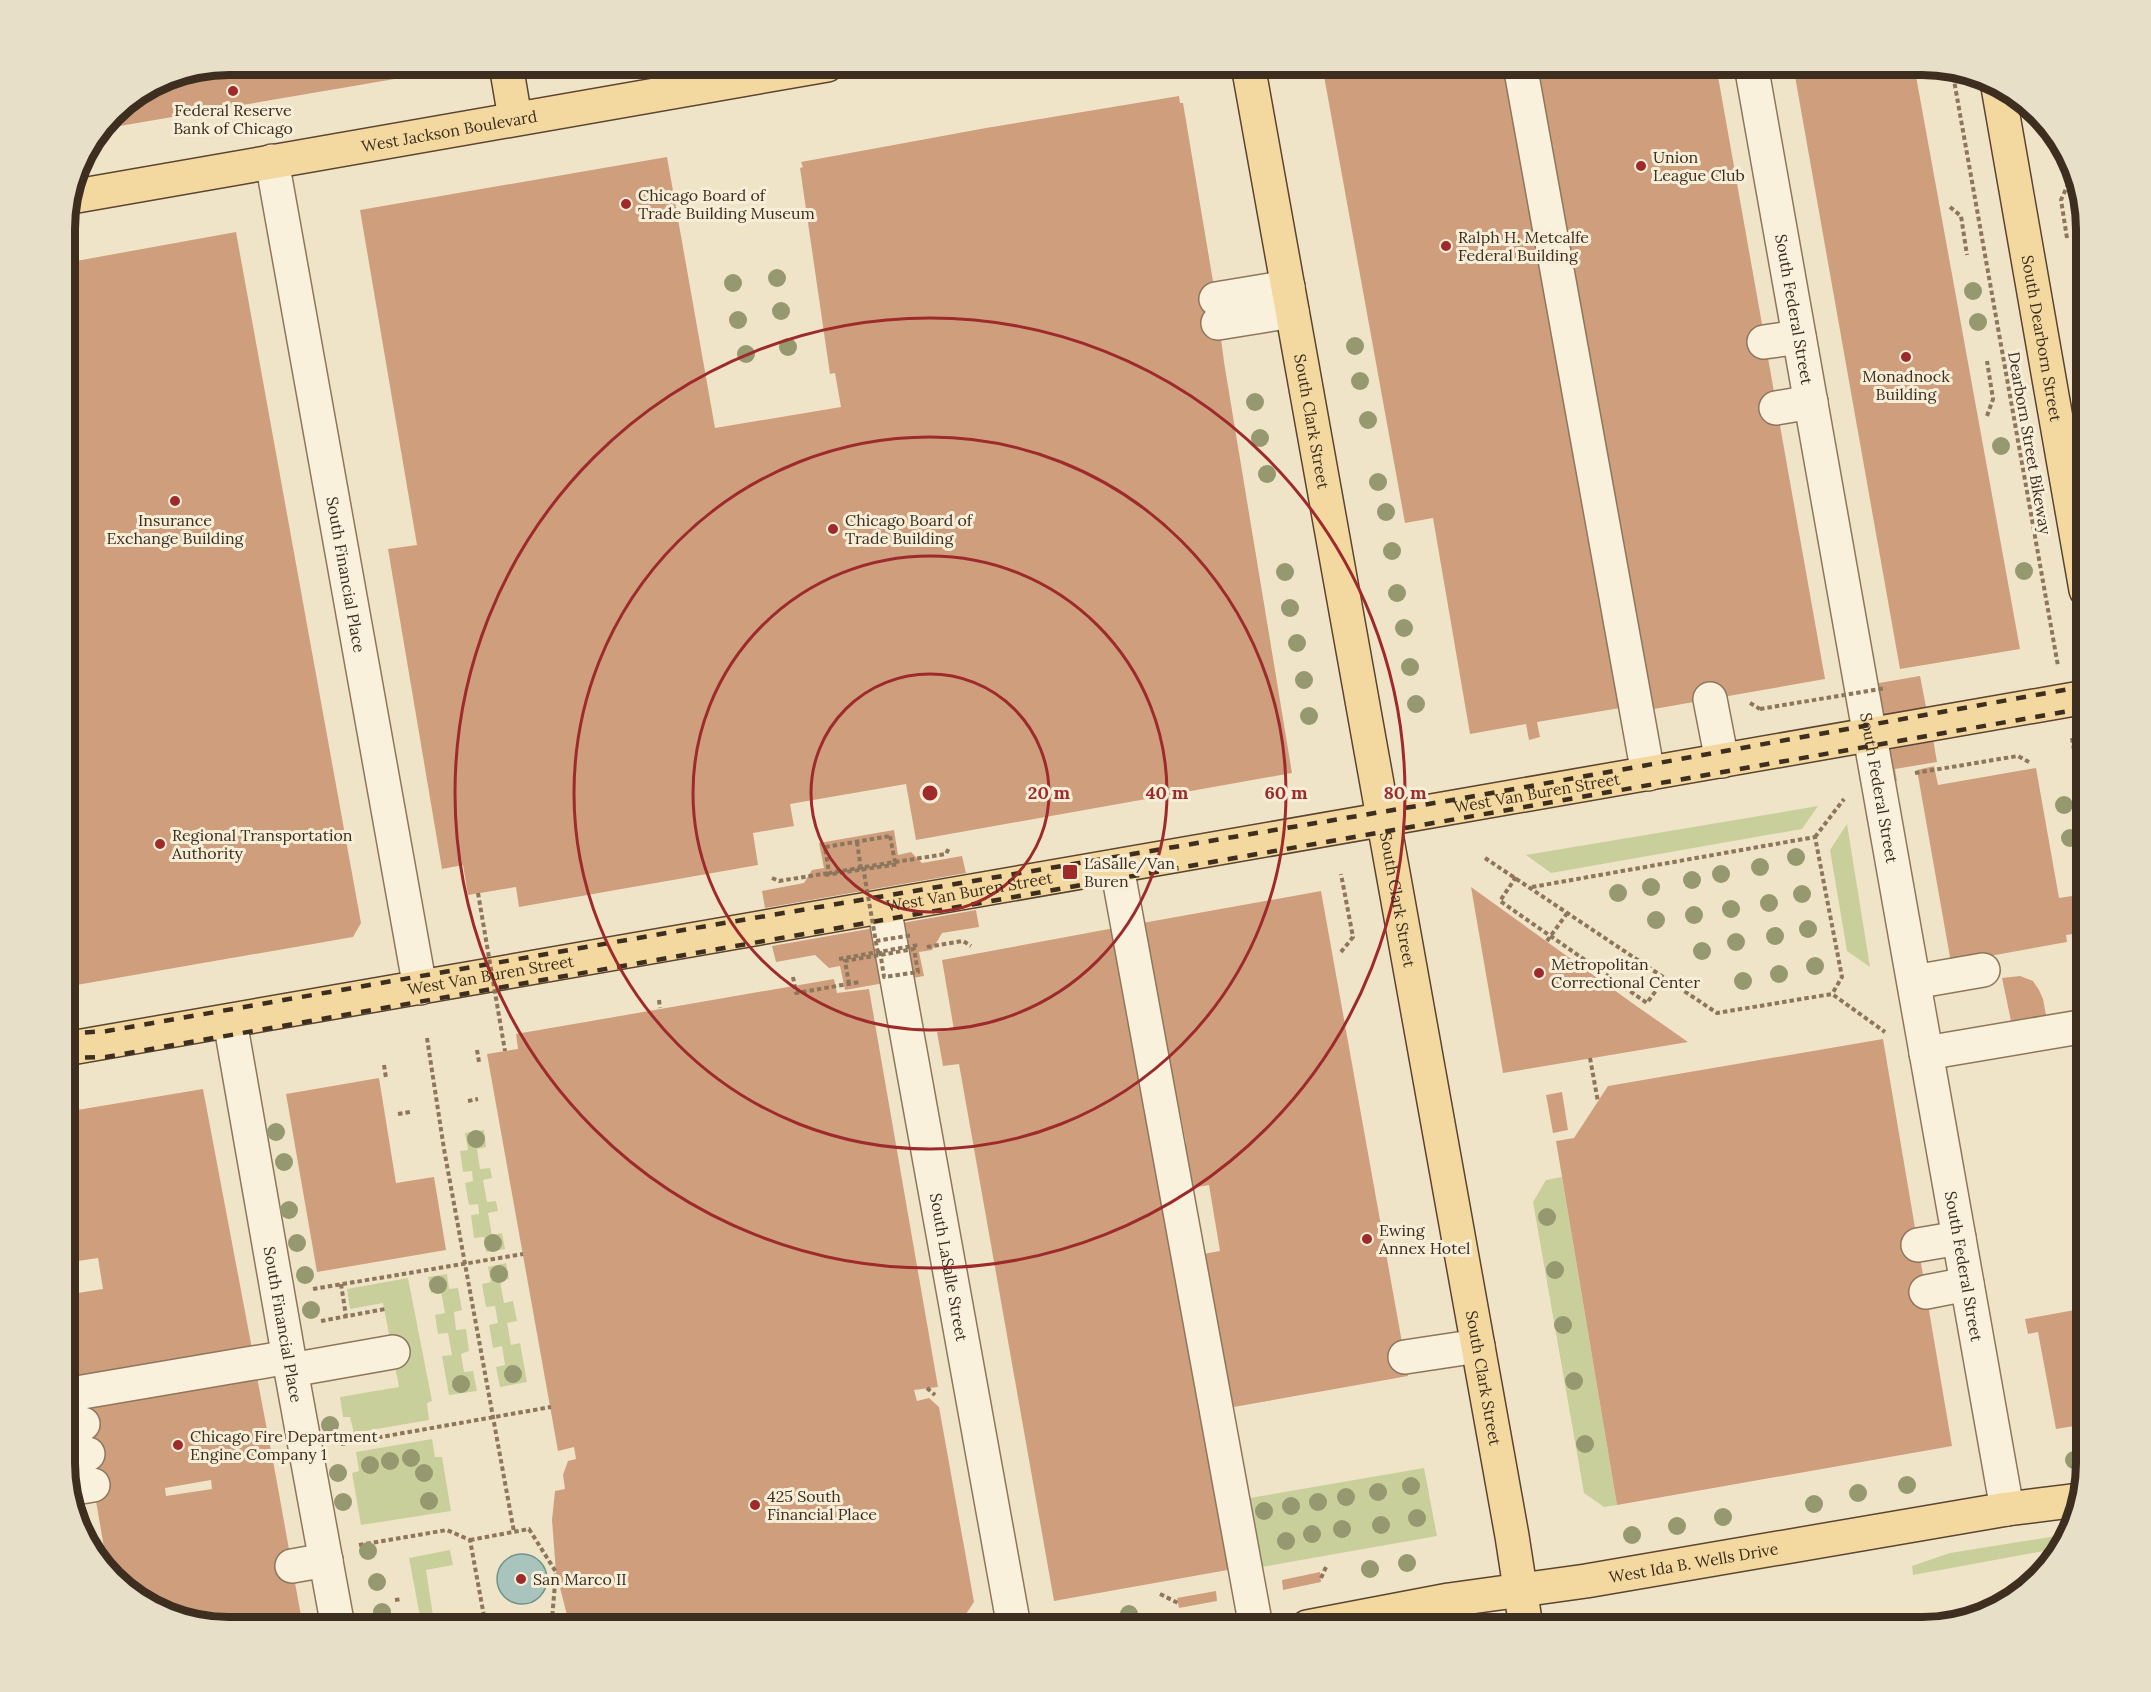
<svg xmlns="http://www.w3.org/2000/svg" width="2151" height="1692" viewBox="0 0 2151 1692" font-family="Lora,serif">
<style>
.green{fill:#c9cf9b}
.water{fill:#a9c4bc;stroke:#6f938a;stroke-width:1.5}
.building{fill:#cf9f7d;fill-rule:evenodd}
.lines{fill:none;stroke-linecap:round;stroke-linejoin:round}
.minor-casing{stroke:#8d765c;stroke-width:36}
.major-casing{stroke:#5b4430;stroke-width:36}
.path{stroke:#8d765c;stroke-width:4;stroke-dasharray:4.5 3;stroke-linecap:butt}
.minor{stroke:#faf1dc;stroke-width:33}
.major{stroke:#f3d9a0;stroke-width:33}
.rail{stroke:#3d2e20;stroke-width:4.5;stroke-dasharray:10 10;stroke-linecap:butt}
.path-bridge{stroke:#8d765c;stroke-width:4;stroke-dasharray:4.5 3;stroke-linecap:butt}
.tree{fill:#96986f}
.ring{fill:none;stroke:#9e2a2b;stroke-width:3}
.poi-dot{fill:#9e2a2b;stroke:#f7eed8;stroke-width:2}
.labels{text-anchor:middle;stroke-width:6;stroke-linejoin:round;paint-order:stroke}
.poi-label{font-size:16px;fill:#3d2e20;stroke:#f7eed8;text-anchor:start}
.street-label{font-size:16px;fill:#3d2e20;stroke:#f7eed8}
.rim{fill:none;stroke:#3d2e20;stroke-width:8}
.centre{fill:#9e2a2b;stroke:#f7eed8;stroke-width:3}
.ring-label{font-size:18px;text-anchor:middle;font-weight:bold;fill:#9e2a2b;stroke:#f7eed8;stroke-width:6;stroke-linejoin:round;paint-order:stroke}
</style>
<rect width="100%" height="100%" fill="#f0e4c8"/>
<path class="green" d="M1818,806L1802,829L1551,873L1526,855Z
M1847,824L1870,967L1847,951L1830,850Z
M484,1130L486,1147L477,1149L480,1169L490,1168L492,1178L483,1180L487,1202L496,1201L498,1211L488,1213L492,1235L502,1233L505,1249L486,1252L484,1237L474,1238L471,1215L479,1214L478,1204L469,1205L465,1183L473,1181L472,1171L463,1172L460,1151L468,1150L465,1133Z
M1562,1177L1617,1505L1604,1507L1584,1493L1533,1202L1546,1180Z
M506,1263L509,1279L500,1281L504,1303L513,1301L517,1321L507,1323L511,1345L520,1343L527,1382L500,1387L496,1367L505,1365L502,1346L493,1348L489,1325L498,1323L495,1306L486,1307L482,1284L491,1282L488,1267Z
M447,1274L449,1289L458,1288L462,1310L454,1312L456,1330L466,1329L469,1351L461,1354L464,1372L473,1371L477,1391L449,1395L442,1356L452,1355L448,1333L438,1334L435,1315L445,1313L441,1291L431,1293L428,1277Z
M408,1278L432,1401L427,1403L429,1420L354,1433L350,1417H343L340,1397L399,1387L383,1303L350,1309L347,1289Z
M432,1439L435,1457H442L451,1511L361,1525L352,1473L359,1471L356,1452Z
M1424,1468L1437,1536L1256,1568L1244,1499Z
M2069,1534L2060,1548L1913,1575L1912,1566L1950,1553Z
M450,1550L453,1565L426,1570L434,1622L463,1617L465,1627H422L409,1558Z"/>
<path class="water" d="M497 1579a25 25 0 1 1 50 0a25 25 0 1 1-50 0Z"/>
<path class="building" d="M229,65H416L418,75L102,129L120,106L166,77Z
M1322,65H1504L1620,708L1537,722L1540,737L1529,740L1526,724L1470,734L1433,518L1405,523Z
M1531,65H1716L1825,679L1648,710Z
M1793,65H1914L2020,649L1900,669Z
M1179,96L1180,103H1183L1216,299L1224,362L1292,773L916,840L906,784L790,804L794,826L753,833L758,865L519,907L516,887L468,895L463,865L442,869L388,549L417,545L360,210L667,157L715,428L841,407L835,373L830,374L800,168L803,167L801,162L986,128Z
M236,232L361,923L353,937L65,987V263Z
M2086,345V392H2085L2077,347Z
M1920,676L1928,717L1851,730L1844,689Z
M1932,733L1937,762L1895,769L1897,781L1861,787L1854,746Z
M1934,766L1938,785L2036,768L2059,898L2085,894L2086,932L2066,935L2067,942L1951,963L1917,770Z
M894,830L898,855L911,852L922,863L962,856L966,873L765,908L762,891L804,883L812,870L824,868L819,843Z
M1471,887L1635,1005L1688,1042L1503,1073Z
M1321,891L1408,1376L1228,1408L1198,1255L1220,1251L1209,1185L1186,1189L1178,1144L1186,1143L1177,1098L1171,1099L1137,924Z
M976,910L979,927L942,933L932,950L919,952L924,976L845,990L840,966L829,968L815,955L776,962L772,946Z
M1120,927L1233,1569L1054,1601L959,1064L943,1066L937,1032L954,1030L942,960Z
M2020,976L2033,981L2039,990L2043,999L2046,1015L2011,1021L2002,978Z
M834,979L837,993L869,989L938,1387L914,1390L917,1401L929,1398L939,1407L974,1602L966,1614L958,1615L960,1627H570L556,1572L552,1520L555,1491L565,1489L563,1475L568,1461L576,1459L574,1447L558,1451L487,1054L518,1049L516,1034Z
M1883,1039L1952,1446L1617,1505L1556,1141L1574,1138L1608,1086Z
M379,1078L396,1183L434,1177L446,1250L317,1272L286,1094Z
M203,1089L253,1354L77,1385L65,1319V1295L103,1289L98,1258L65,1263V1112Z
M1562,1092L1568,1130L1553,1133L1546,1095Z
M2086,1289V1300L2074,1302L2072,1291Z
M2086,1308V1424L2056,1429L2038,1332L2028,1334L2025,1319Z
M256,1372L276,1477L303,1627H229L166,1615L121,1587L108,1571L79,1402ZM211,1480L212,1489L166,1496L165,1488Z
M1320,1572L1321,1582L1283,1590L1282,1580Z
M1216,1591L1217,1601L1179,1608L1177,1598Z"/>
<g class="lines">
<defs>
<g id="minor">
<path d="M1520,65L1648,774"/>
<path id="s1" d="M1751,65L2007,1509"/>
<path id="s2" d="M272,161L420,988"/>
<path d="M1216,299L1288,287"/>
<path d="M1218,323L1292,311"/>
<path d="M1764,342L1799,337"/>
<path d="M1776,408L1811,402"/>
<path d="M1710,699L1722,761"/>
<path d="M1117,867L1256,1627"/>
<path id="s3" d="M884,907L1014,1627"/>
<path d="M1914,982L1983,970"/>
<path id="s4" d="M230,1021L291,1370L338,1627"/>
<path d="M1926,1053L2086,1026"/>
<path d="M1918,1245L1959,1238"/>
<path d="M1926,1292L1967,1284"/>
<path d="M1405,1357L1478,1346"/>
<path d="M291,1370L393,1352"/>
<path d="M65,1395L289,1357"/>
<path d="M65,1427L83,1424"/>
<path d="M65,1458L88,1454"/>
<path d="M69,1489L93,1485"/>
<path d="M292,1566L326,1560"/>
</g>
<g id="major">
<path d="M506,65L515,118"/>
<path id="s5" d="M1248,65L1512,1536L1526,1627"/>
<path id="s6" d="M1998,87L2086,590"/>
<path id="s7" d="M71,197L827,65"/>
<path id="s8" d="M65,1049L2086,697"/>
<path id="s9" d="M1307,1627L1449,1600L1586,1581L2007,1509L2079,1500"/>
</g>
</defs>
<use href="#minor" class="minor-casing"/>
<use href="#major" class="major-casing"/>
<path class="path" d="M1952,69L2058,666
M1950,207L1961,216L1967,255
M2067,238L2061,200L2070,180
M1987,416L1993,399L1987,361
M1750,703L1760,709
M2072,738L2086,820
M1915,773L2018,756L2029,762
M890,836L895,862L829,873L825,847Z
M1815,837L1844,799
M1485,858L1717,1013L1832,994L1885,1032
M895,862L946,854L949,848
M1516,877L1500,901L1647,1003L1665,978
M772,878L779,881L829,873
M1532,887L1815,837L1842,977L1832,994
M1547,941L1568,912
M927,947L963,941L971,946
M1341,952L1353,937L1341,874
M793,977L796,993L860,982
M659,1000L660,1008
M427,1038L444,1149L514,1532
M477,1050L479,1062
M1590,1058L1598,1102
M384,1065L386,1078
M468,1101L478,1099
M398,1114L410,1112
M341,1284L346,1316
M313,1289L523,1254
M321,1321L385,1309
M927,1388L935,1395
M341,1444L551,1407
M470,1540L529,1529L556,1572L552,1619L505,1627
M359,1545L447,1530L470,1540L486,1627
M1321,1578L1327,1565
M1160,1594L1178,1603
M395,1600L402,1599"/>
<use href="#minor" class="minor"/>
<use href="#major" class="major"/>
<path class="rail" d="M65,1032L77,1033L107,1031L695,928L1464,798L2086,686
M65,1058L106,1057L2086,708"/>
<path class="path-bridge" d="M1760,709L1886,688
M857,842L861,869
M863,867L878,954
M825,875L899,864
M478,893L505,1051
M876,941L913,935
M839,959L918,945
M849,984L845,961L914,949L918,972L884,977L880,951"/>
</g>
<g class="tree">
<circle cx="777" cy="278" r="9"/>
<circle cx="733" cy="283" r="9"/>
<circle cx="1973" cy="291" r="9"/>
<circle cx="781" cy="311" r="9"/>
<circle cx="738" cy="320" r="9"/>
<circle cx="1978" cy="322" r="9"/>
<circle cx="1355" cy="346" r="9"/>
<circle cx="788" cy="347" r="9"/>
<circle cx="746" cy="354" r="9"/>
<circle cx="1360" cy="381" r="9"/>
<circle cx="1255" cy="402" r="9"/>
<circle cx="1368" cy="420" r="9"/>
<circle cx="1260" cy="438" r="9"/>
<circle cx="2001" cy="446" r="9"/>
<circle cx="1267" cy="474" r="9"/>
<circle cx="1378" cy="482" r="9"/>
<circle cx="1386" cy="512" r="9"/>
<circle cx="1392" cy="551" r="9"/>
<circle cx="2024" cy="571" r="9"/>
<circle cx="1285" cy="572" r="9"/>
<circle cx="1397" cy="593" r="9"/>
<circle cx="1290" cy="608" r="9"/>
<circle cx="1404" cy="628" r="9"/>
<circle cx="1297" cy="643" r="9"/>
<circle cx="1410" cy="667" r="9"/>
<circle cx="1304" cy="680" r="9"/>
<circle cx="1416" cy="704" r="9"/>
<circle cx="1309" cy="716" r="9"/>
<circle cx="2064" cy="805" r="9"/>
<circle cx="2070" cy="838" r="9"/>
<circle cx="1796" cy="857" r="9"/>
<circle cx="1760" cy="867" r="9"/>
<circle cx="1721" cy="874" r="9"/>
<circle cx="1692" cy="880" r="9"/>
<circle cx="1651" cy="887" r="9"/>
<circle cx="1618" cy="893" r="9"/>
<circle cx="1802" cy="894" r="9"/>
<circle cx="1769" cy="903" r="9"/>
<circle cx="1731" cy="909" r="9"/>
<circle cx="1694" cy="915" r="9"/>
<circle cx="1656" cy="920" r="9"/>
<circle cx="1808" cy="929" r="9"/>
<circle cx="1775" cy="936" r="9"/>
<circle cx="1736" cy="942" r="9"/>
<circle cx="1702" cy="951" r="9"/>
<circle cx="1815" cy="966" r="9"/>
<circle cx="1779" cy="974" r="9"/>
<circle cx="1743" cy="981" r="9"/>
<circle cx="276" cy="1132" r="9"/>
<circle cx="476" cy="1139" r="9"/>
<circle cx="284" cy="1162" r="9"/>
<circle cx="289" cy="1210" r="9"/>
<circle cx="1547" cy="1217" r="9"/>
<circle cx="297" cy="1243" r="9"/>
<circle cx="493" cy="1243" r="9"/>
<circle cx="1555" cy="1270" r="9"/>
<circle cx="499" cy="1274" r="9"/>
<circle cx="305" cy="1275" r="9"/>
<circle cx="438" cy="1285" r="9"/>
<circle cx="311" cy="1310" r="9"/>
<circle cx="1563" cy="1325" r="9"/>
<circle cx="513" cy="1374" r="9"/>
<circle cx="1574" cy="1381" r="9"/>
<circle cx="461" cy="1384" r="9"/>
<circle cx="330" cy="1425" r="9"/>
<circle cx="1585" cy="1444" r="9"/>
<circle cx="411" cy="1458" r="9"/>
<circle cx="2074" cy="1460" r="9"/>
<circle cx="390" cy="1461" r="9"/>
<circle cx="370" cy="1465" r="9"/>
<circle cx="338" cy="1473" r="9"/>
<circle cx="424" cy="1473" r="9"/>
<circle cx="1907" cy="1485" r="9"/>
<circle cx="1411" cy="1486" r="9"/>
<circle cx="1378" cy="1492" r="9"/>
<circle cx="1858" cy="1493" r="9"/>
<circle cx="1346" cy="1497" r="9"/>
<circle cx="429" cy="1501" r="9"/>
<circle cx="343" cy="1502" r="9"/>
<circle cx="1318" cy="1502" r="9"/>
<circle cx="1814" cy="1504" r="9"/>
<circle cx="1291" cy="1506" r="9"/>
<circle cx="1264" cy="1511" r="9"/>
<circle cx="1723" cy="1517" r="9"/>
<circle cx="1417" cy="1518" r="9"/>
<circle cx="1381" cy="1525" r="9"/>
<circle cx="1677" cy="1526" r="9"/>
<circle cx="1342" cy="1529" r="9"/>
<circle cx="1312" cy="1534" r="9"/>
<circle cx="1632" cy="1535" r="9"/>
<circle cx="1286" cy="1541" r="9"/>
<circle cx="368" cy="1551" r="9"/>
<circle cx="1407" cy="1563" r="9"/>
<circle cx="1370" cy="1569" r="9"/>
<circle cx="377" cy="1582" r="9"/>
<circle cx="382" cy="1612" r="9"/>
<circle cx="1129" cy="1614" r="9"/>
</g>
<g class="ring">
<circle cx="930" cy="793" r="119"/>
<circle cx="930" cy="793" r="237"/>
<circle cx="930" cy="793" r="356"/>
<circle cx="930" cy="793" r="475"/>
</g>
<g class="poi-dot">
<circle cx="233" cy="91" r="6"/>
<circle cx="1641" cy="166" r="6"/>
<circle cx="626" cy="204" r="6"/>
<circle cx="1446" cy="246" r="6"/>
<circle cx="1906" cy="357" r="6"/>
<circle cx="175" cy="501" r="6"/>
<circle cx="833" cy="529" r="6"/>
<circle cx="160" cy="844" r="6"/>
<rect x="1062" y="864" width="16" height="16" rx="3"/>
<circle cx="1539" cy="973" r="6"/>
<circle cx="1367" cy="1239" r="6"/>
<circle cx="178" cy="1445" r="6"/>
<circle cx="755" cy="1505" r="6"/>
<circle cx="521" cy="1579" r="6"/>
</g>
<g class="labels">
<g class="poi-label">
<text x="233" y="116" text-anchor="middle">Federal Reserve<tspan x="233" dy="18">Bank of Chicago</tspan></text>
<text x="1653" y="163">Union<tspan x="1653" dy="18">League Club</tspan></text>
<text x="638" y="201">Chicago Board of<tspan x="638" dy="18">Trade Building Museum</tspan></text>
<text x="1458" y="243">Ralph H. Metcalfe<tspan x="1458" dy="18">Federal Building</tspan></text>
<text x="1906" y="382" text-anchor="middle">Monadnock<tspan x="1906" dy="18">Building</tspan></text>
<text x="175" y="526" text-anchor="middle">Insurance<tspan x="175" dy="18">Exchange Building</tspan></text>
<text x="845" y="526">Chicago Board of<tspan x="845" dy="18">Trade Building</tspan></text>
<text x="172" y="841">Regional Transportation<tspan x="172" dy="18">Authority</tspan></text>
<text x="1084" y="869">LaSalle/Van<tspan x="1084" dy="18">Buren</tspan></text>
<text x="1551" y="970">Metropolitan<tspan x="1551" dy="18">Correctional Center</tspan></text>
<text x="1379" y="1236">Ewing<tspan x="1379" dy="18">Annex Hotel</tspan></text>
<text x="190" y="1442">Chicago Fire Department<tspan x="190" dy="18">Engine Company 1</tspan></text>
<text x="767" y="1502">425 South<tspan x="767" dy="18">Financial Place</tspan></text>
<text x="533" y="1585">San Marco II</text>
</g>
<g class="street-label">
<text dy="6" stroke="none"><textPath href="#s7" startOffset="384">West Jackson Boulevard</textPath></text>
<text dy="6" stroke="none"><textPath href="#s1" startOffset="248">South Federal Street</textPath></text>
<text dy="6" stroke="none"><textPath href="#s6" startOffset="255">South Dearborn Street</textPath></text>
<text dy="6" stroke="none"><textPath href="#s5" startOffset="362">South Clark Street</textPath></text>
<text transform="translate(2030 443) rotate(80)" y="6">Dearborn Street Bikeway</text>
<text dy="6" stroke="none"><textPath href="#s2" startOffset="420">South Financial Place</textPath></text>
<text dy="6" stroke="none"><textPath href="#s1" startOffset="734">South Federal Street</textPath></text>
<text dy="6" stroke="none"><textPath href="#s8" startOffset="1494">West Van Buren Street</textPath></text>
<text dy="6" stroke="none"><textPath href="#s8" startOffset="918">West Van Buren Street</textPath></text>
<text dy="6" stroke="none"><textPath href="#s5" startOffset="848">South Clark Street</textPath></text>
<text dy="6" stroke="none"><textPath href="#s8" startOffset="432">West Van Buren Street</textPath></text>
<text dy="6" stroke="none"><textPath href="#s1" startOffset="1220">South Federal Street</textPath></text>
<text dy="6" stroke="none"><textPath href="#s3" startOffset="366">South LaSalle Street</textPath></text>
<text dy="6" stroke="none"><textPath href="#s4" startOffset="308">South Financial Place</textPath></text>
<text dy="6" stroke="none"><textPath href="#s5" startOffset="1334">South Clark Street</textPath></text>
<text dy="6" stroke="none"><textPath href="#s9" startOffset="392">West Ida B. Wells Drive</textPath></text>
</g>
</g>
<path d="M0 0H2151V1692H0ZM229 75H1922A154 154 0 0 1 2076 229V1463A154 154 0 0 1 1922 1617H229A154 154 0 0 1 75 1463V229A154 154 0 0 1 229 75Z" fill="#e8dfc9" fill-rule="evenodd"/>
<path class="rim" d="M229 75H1922A154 154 0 0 1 2076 229V1463A154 154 0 0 1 1922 1617H229A154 154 0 0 1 75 1463V229A154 154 0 0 1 229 75Z"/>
<circle cx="930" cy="793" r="9" class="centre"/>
<g class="ring-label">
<text x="1049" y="799">20 m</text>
<text x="1167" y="799">40 m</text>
<text x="1286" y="799">60 m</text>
<text x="1405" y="799">80 m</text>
</g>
</svg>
